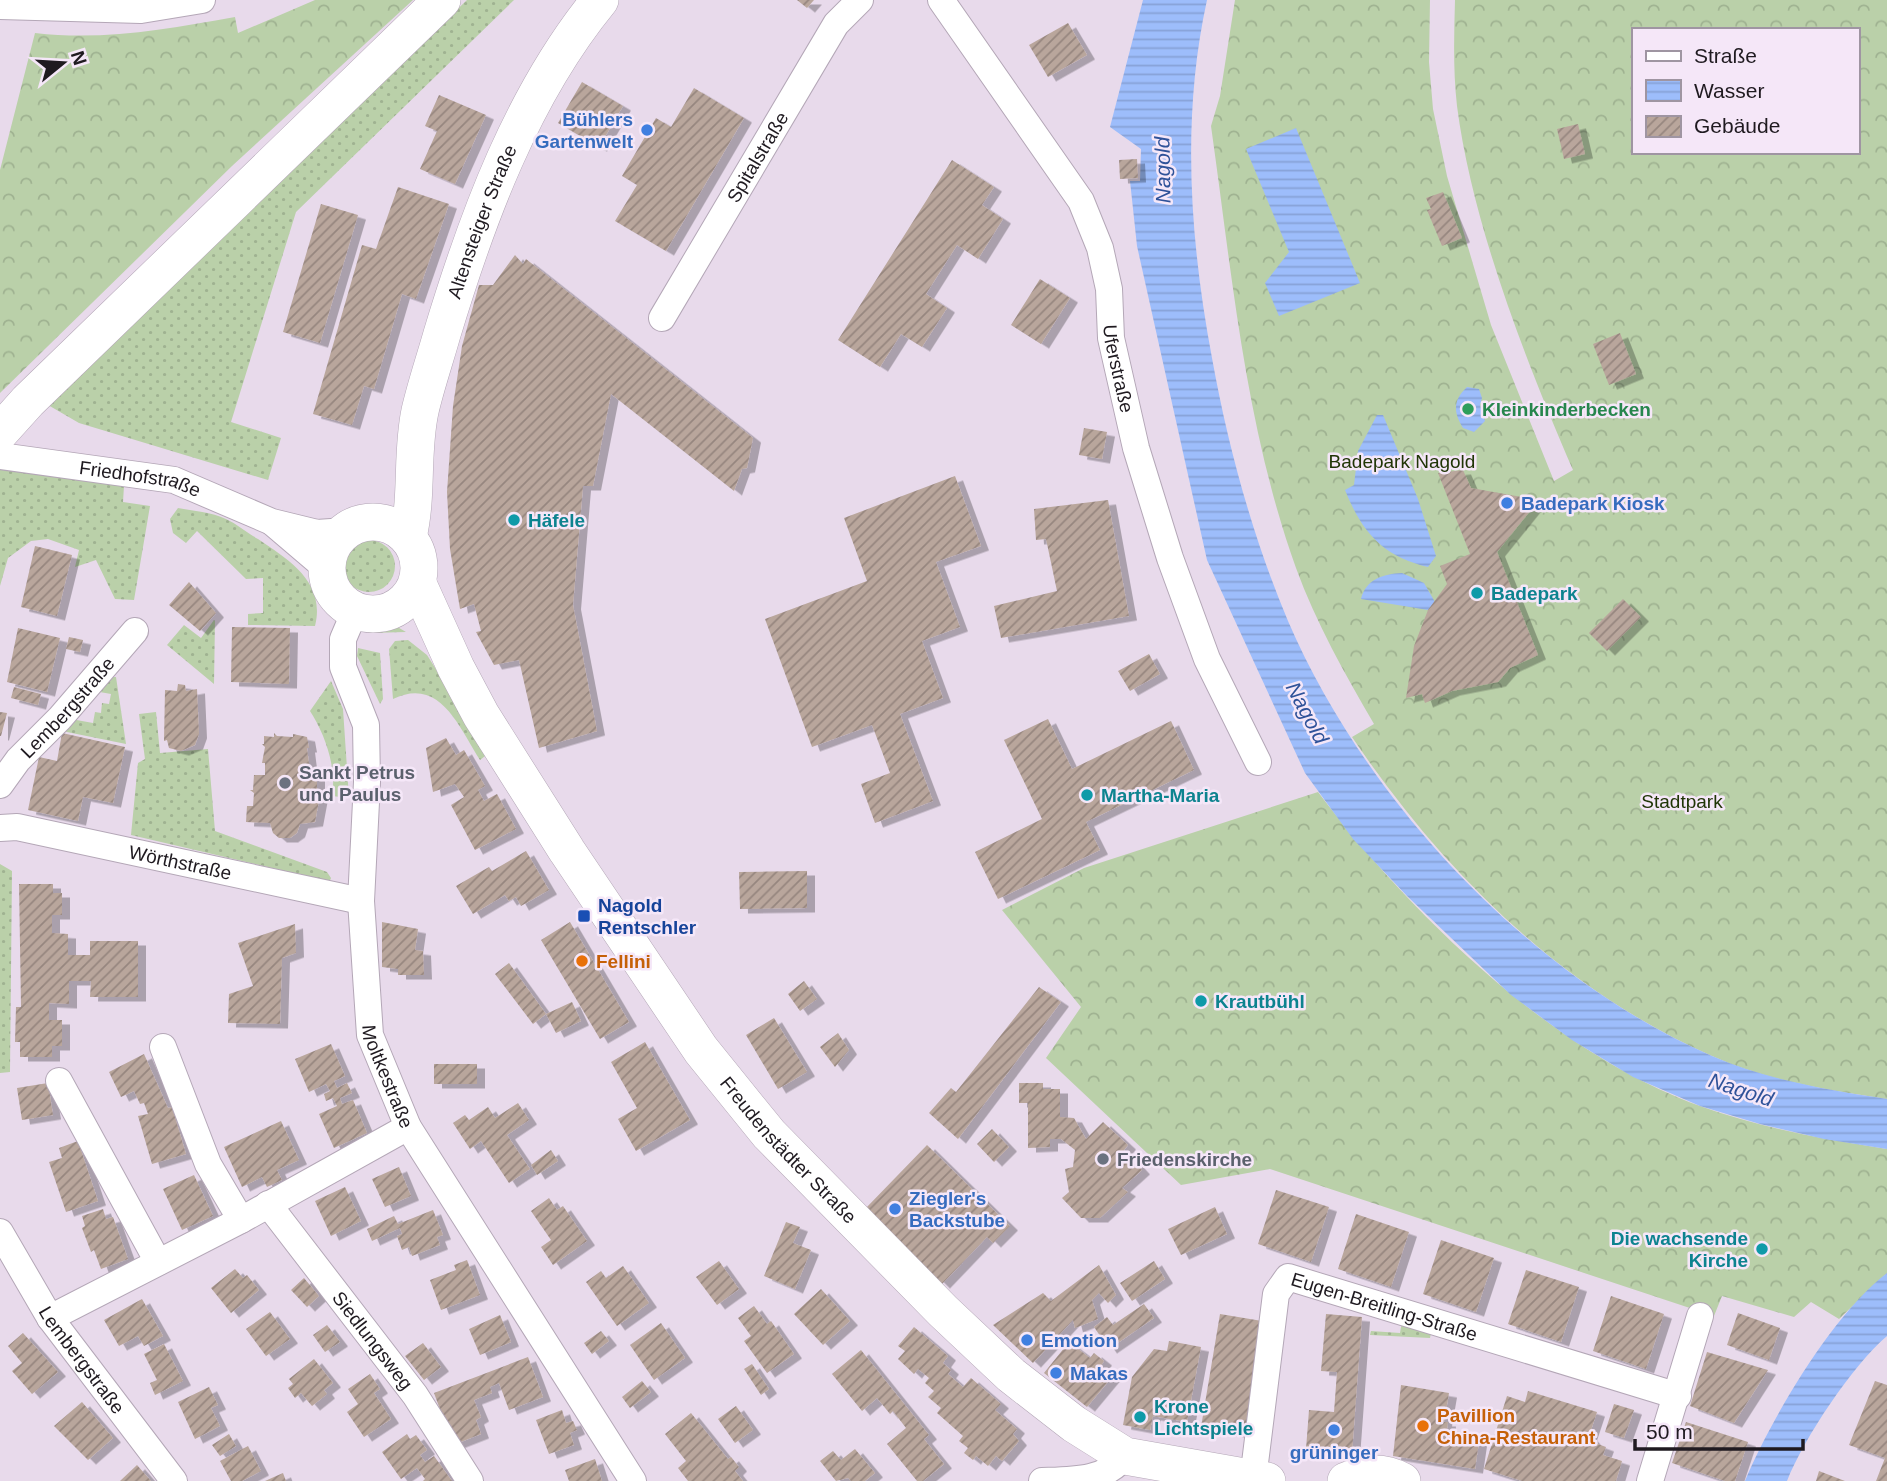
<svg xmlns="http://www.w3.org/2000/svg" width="1887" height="1481" viewBox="0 0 1887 1481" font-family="Helvetica,sans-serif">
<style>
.grass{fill:url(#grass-dots)}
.forest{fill:url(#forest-crowns);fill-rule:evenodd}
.water{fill:url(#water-rules)}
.building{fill:url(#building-hatch);filter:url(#shadow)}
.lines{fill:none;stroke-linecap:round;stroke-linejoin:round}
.street-casing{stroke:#b4a7b7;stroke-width:28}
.secondary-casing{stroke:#b4a7b7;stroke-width:38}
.street{stroke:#fff;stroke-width:26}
.secondary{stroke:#fff;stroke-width:37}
.shop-dot{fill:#3f7fe0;stroke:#f5e7f8;stroke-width:2.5}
.leisure-dot{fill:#2e9e5b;stroke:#f5e7f8;stroke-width:2.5}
.culture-dot{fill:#0f9aa8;stroke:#f5e7f8;stroke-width:2.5}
.worship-dot{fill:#6b7280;stroke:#f5e7f8;stroke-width:2.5}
.transit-dot{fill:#1a4fb4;stroke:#f5e7f8;stroke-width:2.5}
.food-dot{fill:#e8710a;stroke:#f5e7f8;stroke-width:2.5}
.labels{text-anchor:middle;stroke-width:5;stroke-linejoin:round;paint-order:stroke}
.shop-label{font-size:19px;font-weight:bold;fill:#366cbe;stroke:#f5e7f8;text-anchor:start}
.street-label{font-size:19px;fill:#1f1a20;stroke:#f5e7f8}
.leisure-label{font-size:19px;font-weight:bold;fill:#27864d;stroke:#f5e7f8;text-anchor:start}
.park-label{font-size:19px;fill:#203506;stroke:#f5e7f8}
.culture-label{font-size:19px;font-weight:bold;fill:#0d838f;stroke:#f5e7f8;text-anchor:start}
.worship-label{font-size:19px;font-weight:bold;fill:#5b616d;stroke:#f5e7f8;text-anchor:start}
.transit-label{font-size:19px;font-weight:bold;fill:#164399;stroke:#f5e7f8;text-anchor:start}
.food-label{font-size:19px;font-weight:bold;fill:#c56008;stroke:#f5e7f8;text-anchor:start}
.water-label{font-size:21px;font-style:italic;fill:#2f5299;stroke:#f5e7f8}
</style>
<defs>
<pattern id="grass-dots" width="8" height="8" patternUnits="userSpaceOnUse" patternTransform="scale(1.75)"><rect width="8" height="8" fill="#bad0a9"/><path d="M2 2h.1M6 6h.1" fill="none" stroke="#9fb291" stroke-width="1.8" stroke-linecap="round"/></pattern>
<pattern id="forest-crowns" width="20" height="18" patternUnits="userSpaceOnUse" patternTransform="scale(1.75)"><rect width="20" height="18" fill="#bad0a9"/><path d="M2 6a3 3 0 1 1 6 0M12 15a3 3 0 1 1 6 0" fill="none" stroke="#9fb291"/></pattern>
<pattern id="water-rules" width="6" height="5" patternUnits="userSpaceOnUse" patternTransform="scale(1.75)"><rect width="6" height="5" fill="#9dbdfb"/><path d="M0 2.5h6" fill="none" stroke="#87a2d7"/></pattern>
<pattern id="building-hatch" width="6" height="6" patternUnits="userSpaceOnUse" patternTransform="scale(1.75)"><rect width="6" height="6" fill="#b9a69c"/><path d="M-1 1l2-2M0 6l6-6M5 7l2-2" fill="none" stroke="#96867f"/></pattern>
<filter id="shadow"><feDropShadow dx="8" dy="4.5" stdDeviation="0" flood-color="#0004"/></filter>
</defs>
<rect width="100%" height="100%" fill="#e8daeb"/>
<path class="grass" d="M467,0H514L296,212L231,422L281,438L268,480L79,423L48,405Z
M0,468L124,486L123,502L150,506L134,600L115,599L96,560L75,567L79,550L48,539L31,541L8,558L0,586Z
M178,508C193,511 212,512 226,519C237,524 247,533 258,539C289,560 326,582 315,626L248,625V614L263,613V578L246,579L197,531L186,543L173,533L170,519Z
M343 566a26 26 0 1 1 52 0a26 26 0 1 1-52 0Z
M214,620L215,621L214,684L167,645L184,625L201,638Z
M379,622L394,625L406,632L368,633Z
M408,640L427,655L489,753L480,760C459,727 440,676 393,699L389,649L395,641Z
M358,648L380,653L383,699L380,704L357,656Z
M106,677H116L126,744L62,731L71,719L93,723L95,712L101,713L102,703L109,704L111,694L94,691Z
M331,681L343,709L349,798L332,796C337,768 325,734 310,711Z
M156,712L160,753L208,749L215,831L327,872L331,878L329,883L306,886L298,874L131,835L138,763L145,759L139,714Z
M0,864L12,871L10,1072L0,1073Z
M1403,1315L1433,1324L1430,1338L1370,1335L1371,1331L1400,1333Z"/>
<path class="forest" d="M315,0H413L232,166L0,393V170L35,33C103,41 168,29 235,17L238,33Z
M1235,0H1430L1429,62L1433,109L1447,176L1491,325L1554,481L1573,470C1526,362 1472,223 1457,106C1453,71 1454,36 1455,0H1887V1099C1829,1090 1767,1081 1712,1056C1562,990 1443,872 1352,737L1374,724C1345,674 1316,623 1296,568C1245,426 1232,274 1211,126L1220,96ZM1633,30H1857V152H1633Z
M1318,792C1411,915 1553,1053 1700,1106C1761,1128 1824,1139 1887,1149V1273L1839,1319L1811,1302L1794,1317L1722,1296L1714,1316L1270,1169L1181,1185L1046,1058L1081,1007L1002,910L1084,868Z"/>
<path class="water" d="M1143,0H1207C1181,118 1190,241 1212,358C1228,447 1253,538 1288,621C1366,802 1531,977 1712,1056C1767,1080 1828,1090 1887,1099V1149L1824,1139L1760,1124L1700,1106L1633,1077L1572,1040L1511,995L1407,896L1353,839L1305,773L1207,560L1137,246L1130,181H1140L1141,149L1110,127Z
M1296,128L1360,283L1279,316L1265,283L1289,252L1246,149Z
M1467,387L1479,389L1482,398L1480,405L1485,421L1474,432L1463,428C1453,412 1453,400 1467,387Z
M1377,415H1383L1418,499L1436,556L1428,567C1382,556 1362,532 1345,490L1354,485L1358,451Z
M1402,573L1424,583L1435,602L1428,610L1361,599C1366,579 1383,574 1402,573Z
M1887,1273V1336C1852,1366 1804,1438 1787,1481H1745C1772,1417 1832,1315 1887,1273Z"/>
<path class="building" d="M797,0H814L807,8Z
M1068,23L1087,55L1048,77L1029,45Z
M582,82L623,106L599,147L558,123Z
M694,88L744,118L666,251L615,221L637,185L622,176L656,118L671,127Z
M439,95L486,115L455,184L420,169L437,131L425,126Z
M1578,124L1585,154L1564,159L1557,129Z
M1137,159L1138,178L1120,179L1119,160Z
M952,160L994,187L982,205L1003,219L978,259L957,245L926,294L947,308L922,347L901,334L880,367L838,340Z
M398,187L449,204L416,299L402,294L374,389L364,386L352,425L313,414L362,245L376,249Z
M1443,192L1462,238L1442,246L1427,210L1431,209L1426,198Z
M321,204L358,215L320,343L283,332Z
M515,255L523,264L526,259L753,438L747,468L742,469L734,491L611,394L593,486H583L573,605L597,731L539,748L519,660L494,665L476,632L481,631L474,604L460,609L450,549L447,492L453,406L462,346L479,285H493Z
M1040,279L1070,298L1041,344L1011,325Z
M1620,333L1636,374L1609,385L1593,344Z
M1084,428L1107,432L1102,459L1079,455Z
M1463,470L1471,488L1539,500L1497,552L1538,655L1510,668L1498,682L1452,691L1425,703L1422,694L1406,698L1414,646L1428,610L1447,584L1440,566L1470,554L1438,473Z
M955,476L981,546L936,562L960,627L922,641L943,698L900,714L933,801L875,823L861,784L890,773L872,725L812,747L765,619L867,581L844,518Z
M1108,500L1129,616L1001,638L994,606L1057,591L1046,539L1036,540L1034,509Z
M35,546L72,555L57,616L21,607Z
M189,582L216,613L200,631L169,605Z
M1623,599L1641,617L1607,651L1589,633Z
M232,627L290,628L289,684L231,682Z
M18,628L60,638L47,692L7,682Z
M69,637L83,640L80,652L66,649Z
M1149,654L1160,674L1130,691L1118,671Z
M178,684L185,685L186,691L197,689L199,734L195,745L181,751L169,748L167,740L164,741L165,690L177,691Z
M14,687L41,694L38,705L11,698Z
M0,712L7,713L1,736H0Z
M1048,719L1072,769L1171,721L1194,770L1086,822L1100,850L998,899L975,852L1042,819L1004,740Z
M62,733L125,747L113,803L83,797L78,821L28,810L39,757L57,761Z
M274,733L277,736L293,737V734L307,737L309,748H307L309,764H306V776H317V790H321L315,822L300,824L297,833L290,838H279L273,833L270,823L246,822L247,806H253L254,793L250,790H253L254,775H265V763H262L265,747L262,744H264V736L274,737Z
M446,738L456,755L464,750L485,786L478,790L484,801L497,794L516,829L475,850L451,805L464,797L455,784L433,792L426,748Z
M526,851L549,890L521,906L516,897L509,901L505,895L473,914L456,886L489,867L492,871Z
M807,871V908L740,909L739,872Z
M19,884H53V893H62V915H52V933L68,934V955H90V941H138V997H90L91,981H69V1004L49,1003V1020H62V1046H52V1057H20V1042H15L16,1007H21Z
M382,922L418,929L415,950L423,951L424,975H398V969L382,967Z
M570,922L629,1022L600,1039L541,940Z
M295,924L296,953L282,958L280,1024L228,1023L229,994L253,986L238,943Z
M509,963L546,1014L572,1002L581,1021L556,1033L546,1014L533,1024L495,974Z
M804,981L817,999L800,1011L788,994Z
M1039,987L1061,1002L958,1139L929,1113L951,1088L956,1092Z
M774,1018L807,1072L778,1089L746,1035Z
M838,1033L849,1050L835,1067L820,1047Z
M645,1042L690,1120L636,1151L618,1119L637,1108L611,1062Z
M331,1044L345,1076L334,1081L337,1088L347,1083L352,1093L340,1098L342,1104L353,1100L367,1133L334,1148L319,1114L337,1106L333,1098L326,1101L324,1094L330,1091L326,1084L309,1092L295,1059Z
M144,1054L168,1108L172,1107L186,1154L152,1164L138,1116L148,1114L144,1103L140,1104L134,1091L121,1097L109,1072Z
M434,1064H477V1084H434Z
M48,1083L53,1115L22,1120L17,1088Z
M1019,1083H1043V1089H1060V1117L1074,1118L1086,1139L1103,1122L1128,1145L1124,1150L1142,1170L1122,1188L1128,1192L1100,1218H1081L1062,1198L1069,1192L1065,1169L1073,1167L1075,1150L1061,1139H1050V1147L1028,1148V1103H1019Z
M518,1103L529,1120L507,1135L530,1169L509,1183L481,1141L470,1149L453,1123L465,1115L469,1120L488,1107L495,1118Z
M281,1121L299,1160L277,1170L282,1180L267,1187L262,1177L242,1187L224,1147Z
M992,1129L1009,1147L994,1162L977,1144Z
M78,1141L98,1201L66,1212L49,1162L62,1158L59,1148Z
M927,1145L1010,1226L993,1243L987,1237L942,1284L866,1208Z
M551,1150L558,1161L537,1175L531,1165Z
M399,1167L411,1196L385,1207L372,1179Z
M194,1175L213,1216L182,1230L163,1189Z
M345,1187L361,1221L331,1236L315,1201Z
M1276,1190L1329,1207L1311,1262L1258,1244Z
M549,1198L557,1210L563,1206L587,1241L553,1265L541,1247L551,1240L531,1211Z
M1215,1207L1227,1234L1181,1255L1168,1229Z
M103,1209L106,1219L113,1217L128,1259L101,1269L94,1250L91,1252L82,1228L85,1226L82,1216Z
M433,1210L443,1235L437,1237L440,1245L412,1256L409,1247L402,1250L397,1236L402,1234L400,1228L372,1241L367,1229L394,1216L398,1224Z
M1356,1214L1409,1232L1391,1287L1338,1269Z
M786,1222L800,1227L793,1243L811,1250L795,1289L764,1276Z
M1441,1240L1494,1258L1476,1312L1423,1294Z
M467,1260L480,1295L441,1310L430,1280L456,1270L454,1265Z
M719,1261L739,1289L717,1305L696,1277Z
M1154,1261L1165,1279L1132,1301L1120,1283Z
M1099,1265L1116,1295L1108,1303L1099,1293L1092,1300L1098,1319L1075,1328L1073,1320L1033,1363L993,1325L1043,1293L1051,1301Z
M623,1266L649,1303L617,1326L586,1282L601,1271L606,1278Z
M235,1269L243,1278L247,1275L259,1290L231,1313L211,1288Z
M1526,1270L1579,1287L1561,1342L1508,1324Z
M304,1278L319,1296L307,1307L291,1290Z
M821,1289L850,1321L823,1345L794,1314Z
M1611,1296L1664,1314L1646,1369L1593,1351Z
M142,1299L163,1336L144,1346L138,1336L119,1346L104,1320Z
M1144,1304L1154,1318L1109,1349L1094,1327L1107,1317L1113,1325Z
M754,1306L767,1324L771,1321L794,1354L767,1373L744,1341L751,1336L738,1318Z
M270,1312L290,1339L266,1356L246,1329Z
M1738,1313L1780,1328L1769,1360L1727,1345Z
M1220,1314L1268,1322L1249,1435L1201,1427Z
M1326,1314L1362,1317L1352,1453L1306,1449L1309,1410L1334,1412L1337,1372L1321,1371Z
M500,1315L511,1342L480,1355L469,1329Z
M661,1323L685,1358L654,1380L630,1345Z
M327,1325L340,1342L325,1352L313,1335Z
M914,1327L948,1356L943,1363L951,1370L948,1374L963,1387L971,1378L1001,1404L995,1410L1017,1429L1013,1434L1019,1441L1002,1461L996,1456L988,1466L976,1456L973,1460L964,1453L968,1448L959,1441L963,1436L937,1413L941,1408L928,1397L934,1391L925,1383L929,1378L918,1369L914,1374L898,1359L905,1351L898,1346Z
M601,1331L609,1341L592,1354L584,1343Z
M23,1333L58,1372L32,1394L12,1371L22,1363L8,1346Z
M1169,1341L1201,1347L1187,1422L1153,1416L1150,1430L1123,1425L1132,1377L1154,1349L1167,1351Z
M1069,1342L1090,1358L1094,1353L1104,1361L1100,1367L1112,1377L1087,1407L1044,1373Z
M423,1343L441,1367L424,1380L405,1356Z
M164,1344L183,1381L155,1395L150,1383L157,1380L144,1354Z
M861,1350L929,1435L924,1439L944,1464L923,1481H917L887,1444L906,1428L893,1411L890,1414L877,1398L862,1411L832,1374Z
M1707,1352L1768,1370L1734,1423L1690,1406Z
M528,1357L543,1397L509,1410L499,1383L490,1387L492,1393L474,1400L481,1417L476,1420L481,1434L453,1445L434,1393Z
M314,1359L333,1383L324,1390L327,1394L312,1406L301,1393L295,1398L288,1388L293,1384L289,1379Z
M752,1364L769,1389L761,1395L744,1369Z
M370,1374L380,1389L374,1393L391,1419L364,1437L347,1412L358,1404L348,1389Z
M642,1381L651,1392L630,1408L622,1397Z
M1875,1381L1887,1385V1481H1876L1885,1458L1849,1445Z
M1401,1385L1449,1393L1444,1422H1448L1447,1430L1480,1435L1475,1469L1393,1456Z
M209,1387L218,1405L211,1408L220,1426L195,1439L178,1402Z
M1528,1391L1597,1412L1589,1436L1595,1443L1606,1447L1603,1455L1622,1461L1616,1481H1522L1484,1469L1507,1396L1525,1402Z
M82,1402L113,1438L88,1460L54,1426Z
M1614,1404L1634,1410L1624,1438L1605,1432Z
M736,1406L753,1430L735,1443L718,1419Z
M562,1410L566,1423L573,1421L577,1430L570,1433L574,1445L549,1454L536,1420Z
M691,1413L728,1459L731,1457L739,1467L735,1471L743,1481H688L678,1468L686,1461L665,1434Z
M1686,1422L1748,1442L1735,1481H1725L1672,1463Z
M229,1434L236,1446L220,1456L212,1445Z
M407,1434L410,1439L416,1435L427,1450L420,1455L425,1462L434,1456L452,1481H423L425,1479L417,1468L401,1479L382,1452Z
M248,1446L261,1471L242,1481H231L220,1461Z
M855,1449L875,1473L865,1481H851L848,1478L836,1481L820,1461L833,1451L841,1460Z
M595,1459L602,1481H569L565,1470Z
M137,1465L151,1481H120Z
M1819,1471L1845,1481H1816Z
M283,1473L286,1481H265Z"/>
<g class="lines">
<defs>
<g id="street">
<path id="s1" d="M941,0L1081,201L1100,248L1109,289L1111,338L1136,448L1170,558L1207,659L1258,762"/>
<path d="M0,6L141,10L202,0"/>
<path id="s2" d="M662,318L836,24L860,0"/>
<path id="s3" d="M0,456L174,480L272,522L317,533L346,531"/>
<path d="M273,523L327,569"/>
<path id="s4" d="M355,611L343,639V667L366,725L367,782L361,901L370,1035L408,1127L633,1481"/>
<path id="s5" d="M0,785L18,760L60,718L135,631"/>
<path id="s6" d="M0,828L17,827L361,901"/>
<path d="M163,1047L208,1164L241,1220"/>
<path d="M59,1081L158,1262"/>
<path id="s7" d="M268,1204L415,1395L470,1481"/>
<path id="s8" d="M0,1232L50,1318L174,1481"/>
<path d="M50,1318L241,1220L408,1127"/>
<path id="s9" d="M1253,1479L1276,1294L1288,1277L1678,1396"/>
<path d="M1042,1481C1073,1480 1105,1481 1125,1456"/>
<path d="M1650,1481L1700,1316"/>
</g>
<g id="secondary">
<path d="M0,432L28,401L442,0"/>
<circle cx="373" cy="568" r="46"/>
<path id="s10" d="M408,537C418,494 411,453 420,411C426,385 435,359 442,334C477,218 522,95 600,0"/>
<path id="s11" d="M418,584L456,668L481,715L567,851L701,1050L769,1134L943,1311L1011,1375L1074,1424L1125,1456L1267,1481"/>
<path d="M1346,1481C1365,1472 1383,1471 1402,1481"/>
</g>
</defs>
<use href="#street" class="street-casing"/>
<use href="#secondary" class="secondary-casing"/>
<use href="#street" class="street"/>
<use href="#secondary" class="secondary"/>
</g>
<g class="shop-dot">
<circle cx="647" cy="130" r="7"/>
<circle cx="1507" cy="503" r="7"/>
<circle cx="895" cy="1209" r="7"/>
<circle cx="1027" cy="1340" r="7"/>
<circle cx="1056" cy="1373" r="7"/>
<circle cx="1334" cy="1430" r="7"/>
</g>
<circle class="leisure-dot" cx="1468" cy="409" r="7"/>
<g class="culture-dot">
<circle cx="514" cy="520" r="7"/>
<circle cx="1477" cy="593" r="7"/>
<circle cx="1087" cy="795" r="7"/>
<circle cx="1201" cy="1001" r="7"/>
<circle cx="1762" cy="1249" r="7"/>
<circle cx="1140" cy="1417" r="7"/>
</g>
<g class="worship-dot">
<circle cx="285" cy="783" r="7"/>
<circle cx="1103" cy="1159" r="7"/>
</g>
<rect class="transit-dot" x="577" y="909" width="14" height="14" rx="3.5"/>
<g class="food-dot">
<circle cx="582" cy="961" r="7"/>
<circle cx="1423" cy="1426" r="7"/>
</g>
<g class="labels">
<g class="shop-label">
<text x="633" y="126" text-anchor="end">Bühlers<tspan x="633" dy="22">Gartenwelt</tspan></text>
<text x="1521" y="510">Badepark Kiosk</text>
<text x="909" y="1205">Ziegler's<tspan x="909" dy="22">Backstube</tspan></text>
<text x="1041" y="1347">Emotion</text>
<text x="1070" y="1380">Makas</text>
<text x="1334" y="1459" text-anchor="middle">grüninger</text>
</g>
<g class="street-label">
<text dy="7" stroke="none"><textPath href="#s2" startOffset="187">Spitalstraße</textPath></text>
<text dy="7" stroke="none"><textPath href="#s10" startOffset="326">Altensteiger Straße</textPath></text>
<text dy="7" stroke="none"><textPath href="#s1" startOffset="418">Uferstraße</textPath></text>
<text dy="7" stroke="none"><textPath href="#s3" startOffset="142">Friedhofstraße</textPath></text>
<text dy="7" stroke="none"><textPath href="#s5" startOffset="103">Lembergstraße</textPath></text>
<text dy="7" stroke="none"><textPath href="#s6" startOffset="184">Wörthstraße</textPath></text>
<text dy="7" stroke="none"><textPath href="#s4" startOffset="476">Moltkestraße</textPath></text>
<text dy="7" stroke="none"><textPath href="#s11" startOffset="679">Freudenstädter Straße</textPath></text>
<text dy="7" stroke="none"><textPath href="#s9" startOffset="308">Eugen-Breitling-Straße</textPath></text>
<text dy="7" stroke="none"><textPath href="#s7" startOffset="172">Siedlungsweg</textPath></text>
<text dy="7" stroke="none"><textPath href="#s8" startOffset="152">Lembergstraße</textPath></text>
</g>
<g class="leisure-label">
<text x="1482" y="416">Kleinkinderbecken</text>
</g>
<g class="park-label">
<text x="1402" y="468">Badepark Nagold</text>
<text x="1682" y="808">Stadtpark</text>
</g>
<g class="culture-label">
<text x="528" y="527">Häfele</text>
<text x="1491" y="600">Badepark</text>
<text x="1101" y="802">Martha-Maria</text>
<text x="1215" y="1008">Krautbühl</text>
<text x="1748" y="1245" text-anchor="end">Die wachsende<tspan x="1748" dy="22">Kirche</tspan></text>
<text x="1154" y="1413">Krone<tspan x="1154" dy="22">Lichtspiele</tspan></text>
</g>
<g class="worship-label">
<text x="299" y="779">Sankt Petrus<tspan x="299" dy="22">und Paulus</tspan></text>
<text x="1117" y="1166">Friedenskirche</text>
</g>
<g class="transit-label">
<text x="598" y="912">Nagold<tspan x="598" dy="22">Rentschler</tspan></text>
</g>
<g class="food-label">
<text x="596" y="968">Fellini</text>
<text x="1437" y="1422">Pavillion<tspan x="1437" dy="22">China-Restaurant</tspan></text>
</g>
<g class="water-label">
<text transform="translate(1163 170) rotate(-91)" y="7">Nagold</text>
<text transform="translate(1307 713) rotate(62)" y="7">Nagold</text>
<text transform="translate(1741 1090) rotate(18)" y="7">Nagold</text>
</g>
</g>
<rect x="1632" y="28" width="228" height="126" fill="#f5e7f8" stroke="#9f95a2" stroke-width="2"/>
<rect x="1646" y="51" width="35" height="10" fill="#ffffff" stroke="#9f95a2" stroke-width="2"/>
<text x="1694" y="63" font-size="21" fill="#1f1a20">Straße</text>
<rect x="1646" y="80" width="35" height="21" fill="url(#water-rules)" stroke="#9f95a2" stroke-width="2"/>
<text x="1694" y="98" font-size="21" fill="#1f1a20">Wasser</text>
<rect x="1646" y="116" width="35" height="21" fill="url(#building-hatch)" stroke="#9f95a2" stroke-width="2"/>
<text x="1694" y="133" font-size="21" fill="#1f1a20">Gebäude</text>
<g transform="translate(63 63) rotate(72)" stroke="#f5e7f8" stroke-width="5" paint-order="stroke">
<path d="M0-5L12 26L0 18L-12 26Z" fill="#1f1a20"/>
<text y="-10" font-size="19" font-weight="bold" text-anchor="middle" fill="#1f1a20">N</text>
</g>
<path d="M1635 1439v10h168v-10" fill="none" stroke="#1f1a20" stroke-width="3.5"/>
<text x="1646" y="1439" font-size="21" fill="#1f1a20" stroke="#f5e7f8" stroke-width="5" paint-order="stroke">50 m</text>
</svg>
